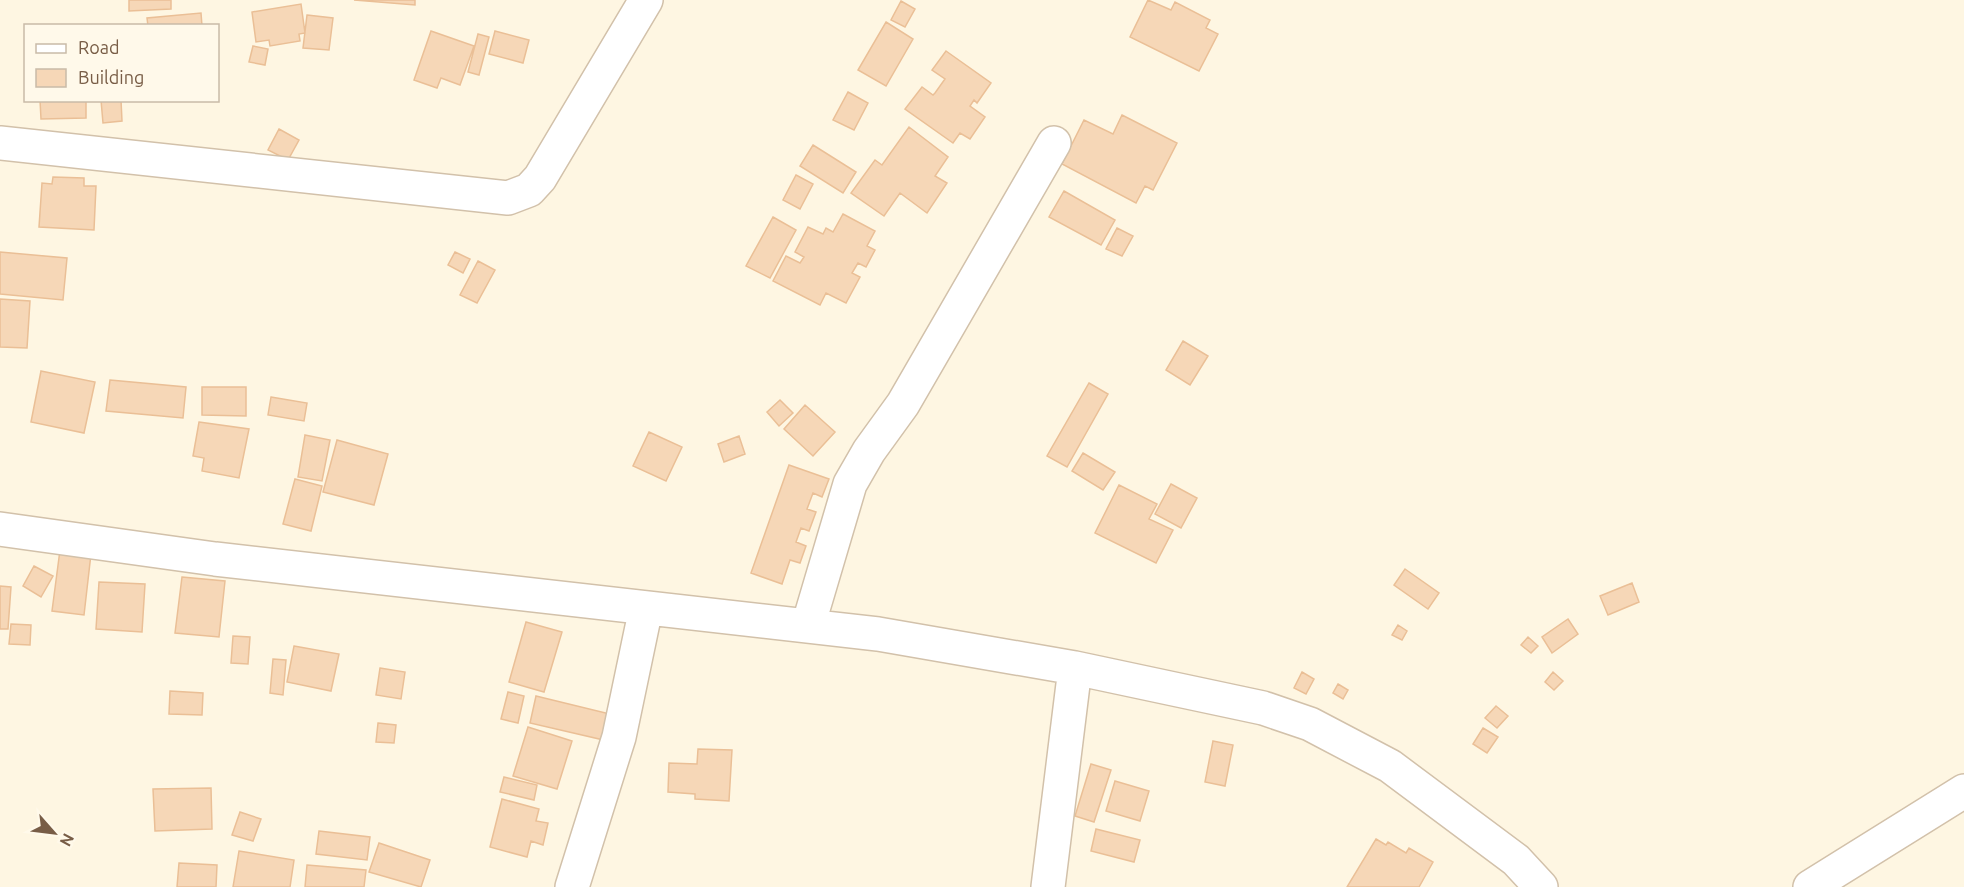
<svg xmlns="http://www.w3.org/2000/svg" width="1964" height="887" viewBox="0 0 1964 887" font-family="Ubuntu,sans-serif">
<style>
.building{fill:#f6d7b7;stroke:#eabf96;stroke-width:1.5}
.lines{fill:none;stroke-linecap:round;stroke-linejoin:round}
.street-casing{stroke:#d2c1aa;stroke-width:36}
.street{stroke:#fff;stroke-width:33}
</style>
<rect width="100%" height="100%" fill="#fef6e2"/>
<path class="building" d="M129,0H171V9L129,11Z
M354,0H415V5Z
M1148,0L1171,10L1175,2L1210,20L1206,28L1218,34L1199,71L1130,37Z
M901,1L915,9L905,27L891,20Z
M301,4L305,33L299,34L300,41L270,46L269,40L256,42L252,12Z
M201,13L202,26H148L147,18Z
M307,15L333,18L329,50L303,48Z
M886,22L913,39L886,86L858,70Z
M431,31L474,46L460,85L441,78L437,88L414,80Z
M495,31L529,40L523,63L489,54Z
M478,34L489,37L479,75L468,72Z
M253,46L268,49L265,65L249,62Z
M946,51L991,83L977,103L974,100L970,106L985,117L970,139L960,133L953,143L905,109L922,87L933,95L935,93L945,79L932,70Z
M848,92L868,103L854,130L833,120Z
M40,100H86V118L41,119Z
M101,100H121L122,121L103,123Z
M1122,115L1177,143L1153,190L1145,186L1136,203L1062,164L1084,120L1113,134Z
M909,127L948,157L935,176L947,183L927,213L900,193L884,216L851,193L875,160L882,165Z
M279,129L299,140L288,160L268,150Z
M813,145L856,172L843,193L800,166Z
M796,175L813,184L800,209L783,200Z
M53,177L84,178V186H96L94,230L39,227L42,183L52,184Z
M1064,191L1115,220L1101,245L1049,217Z
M843,214L875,231L867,246L875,250L866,267L858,263L852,273L860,277L846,303L826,293L820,305L773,281L786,256L800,263L804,257L795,252L808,227L823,234L826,228L833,232Z
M773,217L796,230L770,278L746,266Z
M1117,228L1133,236L1122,256L1106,249Z
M0,252L67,258L63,300L0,294Z
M455,252L470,259L463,273L448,265Z
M478,261L495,270L477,303L460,295Z
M0,299L30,301L27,348L0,347Z
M1183,341L1208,356L1190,385L1166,370Z
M41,371L95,382L84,433L31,422Z
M110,380L186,387L183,418L106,411Z
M1089,383L1108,394L1067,467L1047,456Z
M202,387H246V416L202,415Z
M271,397L307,403L304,421L268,415Z
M780,400L793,413L779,426L767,412Z
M805,405L835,432L813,456L784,429Z
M199,422L249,429L239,478L202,471L204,458L193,456Z
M649,432L682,447L666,481L633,466Z
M305,435L330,440L322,481L298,477Z
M739,436L745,454L724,462L718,444Z
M337,440L388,454L374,505L323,492Z
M1083,453L1115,472L1103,490L1072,471Z
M789,465L829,479L822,497L813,493L807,509L816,512L809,531L801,528L796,542L806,546L800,563L790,560L782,584L751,573Z
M295,479L322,486L311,531L283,524Z
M1171,484L1197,498L1181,528L1155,514Z
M1119,485L1157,504L1149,519L1173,530L1156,563L1095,533Z
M60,550L91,554L84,615L52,611Z
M34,566L53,576L41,597L23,586Z
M1405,569L1439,593L1428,609L1394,585Z
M182,577L225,581L219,637L175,633Z
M99,582L145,584L142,632L96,629Z
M1632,583L1639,602L1608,615L1600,596Z
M0,586L11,587L8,629H0Z
M1568,619L1578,634L1552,653L1542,637Z
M526,622L562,632L544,692L509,682Z
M11,624L31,625L30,645L9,644Z
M1398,625L1407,631L1402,640L1392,635Z
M233,636L250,637L248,664L231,663Z
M1528,637L1538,646L1531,653L1521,645Z
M294,646L339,654L331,691L287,682Z
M273,659L286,660L283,695L270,693Z
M380,668L405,672L401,699L376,695Z
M1302,672L1314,679L1306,694L1294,688Z
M1553,672L1563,681L1554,690L1545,682Z
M1338,684L1348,690L1343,699L1333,693Z
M170,691L203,693L202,715L169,714Z
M508,692L524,696L518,723L501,719Z
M536,696L614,715L608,741L530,723Z
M1496,706L1508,716L1497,728L1485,718Z
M378,723L396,725L394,743L376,742Z
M528,727L572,741L557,789L513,776Z
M1483,728L1498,737L1487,753L1473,744Z
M1213,741L1233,745L1225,786L1205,782Z
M698,749L732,750L729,801L695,799V794L668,792L669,763L697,764Z
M1091,764L1111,770L1094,822L1075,816Z
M504,777L537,785L534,800L500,792Z
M1115,781L1149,791L1140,821L1106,811Z
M211,788L212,829L155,831L153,789Z
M502,799L539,809L536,821L548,823L543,845L531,841L527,857L490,847Z
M240,812L261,819L253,841L232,835Z
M1096,829L1140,840L1134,862L1091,851Z
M319,831L370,837L367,860L316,854Z
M1376,839L1386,845L1388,842L1406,853L1409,848L1433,862L1419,887H1347Z
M379,843L430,860L421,887L369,872Z
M239,851L294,860L290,887H233Z
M179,863L217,865L216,887H177Z
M307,865L366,870L364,887H305Z"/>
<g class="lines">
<defs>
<path id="street" d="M0,143L508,198L529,190L540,178L646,0
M0,529L215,559L878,634L1075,668L1263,708L1310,724L1390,766L1516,860L1541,887
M808,626L850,484L869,451L903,404L1054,143
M572,887L619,737L646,608
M1048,887L1075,668
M1810,887L1964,791"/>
</defs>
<use href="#street" class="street-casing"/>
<use href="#street" class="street"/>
</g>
<rect x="24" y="24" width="195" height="78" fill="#fff9ea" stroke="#c9bba8" stroke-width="1.5"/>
<rect x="36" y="44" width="30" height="9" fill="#ffffff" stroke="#c9bba8" stroke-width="1.5"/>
<text x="78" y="54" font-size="18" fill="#785d46">Road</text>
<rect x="36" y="69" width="30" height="18" fill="#f6d7b7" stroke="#c9bba8" stroke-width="1.5"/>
<text x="78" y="84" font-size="18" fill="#785d46">Building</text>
<g transform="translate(54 833) rotate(118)" stroke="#fff9ea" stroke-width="4.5" paint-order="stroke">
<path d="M0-4.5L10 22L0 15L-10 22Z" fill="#785d46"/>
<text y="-9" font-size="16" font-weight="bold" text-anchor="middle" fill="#785d46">N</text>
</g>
</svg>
